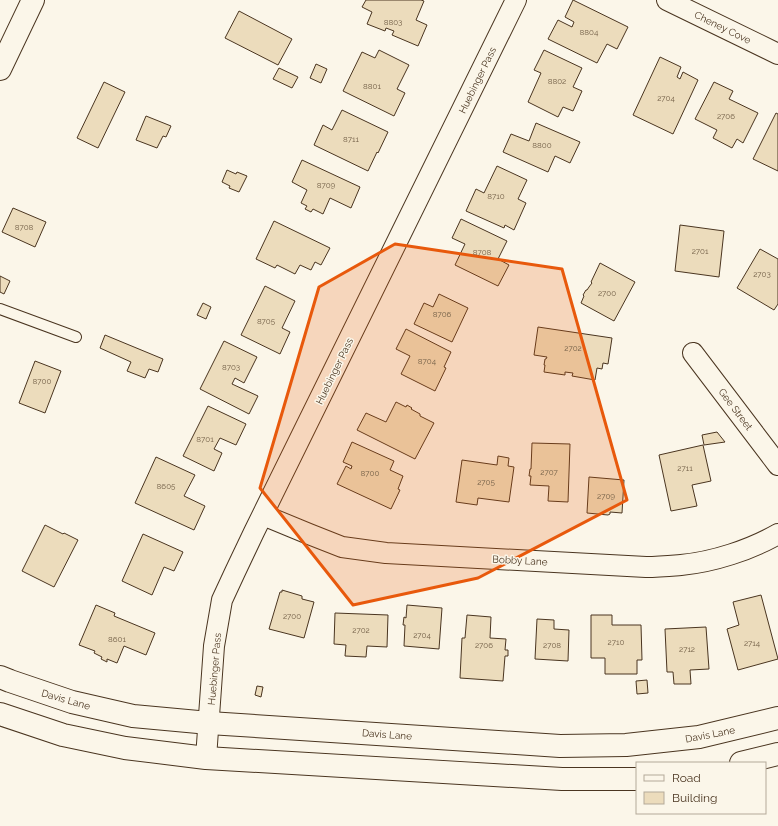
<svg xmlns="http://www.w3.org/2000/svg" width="778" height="826" viewBox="0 0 778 826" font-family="Raleway,sans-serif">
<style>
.building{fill:#ecdcbc;stroke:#4a3520}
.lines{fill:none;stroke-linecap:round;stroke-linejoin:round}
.lane-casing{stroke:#4a3520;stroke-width:12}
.street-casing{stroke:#4a3520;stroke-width:22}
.secondary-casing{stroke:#4a3520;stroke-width:24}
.lane{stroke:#fbf6e9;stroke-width:10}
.street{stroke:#fbf6e9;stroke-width:20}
.secondary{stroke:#fbf6e9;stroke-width:22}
.marked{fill:#e8590c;fill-opacity:0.2;stroke:#e8590c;stroke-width:3;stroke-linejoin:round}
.labels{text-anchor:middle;stroke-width:3;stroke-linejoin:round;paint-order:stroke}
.number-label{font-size:8px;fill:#725f47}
.street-label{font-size:10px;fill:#4a3520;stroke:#fbf6e9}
</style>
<rect width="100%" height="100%" fill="#fbf6e9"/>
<path class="building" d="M366,0H421L424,1L416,20L427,25L418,46L392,35L394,31L386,28L385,31L367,24L372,12L362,7Z
M573,0L628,27L617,49L607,44L597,63L548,39L558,20L572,27L574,22L565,17Z
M239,11L292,39L278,65L225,38Z
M379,50L409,65L397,89L405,93L394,116L343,91L362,52L375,58Z
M544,50L582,68L573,87L582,91L573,111L563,107L558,117L528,102L541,73L534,70Z
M660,57L681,67L677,77L680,79L683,72L698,80L673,134L633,115Z
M316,64L327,69L321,83L310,78Z
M279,68L298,77L292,88L273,79Z
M104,82L125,92L98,148L77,138Z
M714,82L733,91L729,99L758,113L743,143L737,139L732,148L713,138L717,130L695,119Z
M342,110L388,132L378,153L377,152L368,171L314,145L323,125L332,130Z
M776,113L778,114V171L753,159Z
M146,116L171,126L166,137L163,136L157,148L136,140Z
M536,123L580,142L570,163L555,156L548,172L503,152L511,134L529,141Z
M302,160L360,187L351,208L330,198L323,214L313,209L311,212L305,209L307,206L301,203L307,190L292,182Z
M497,166L527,180L518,199L526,203L514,230L505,225L504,228L466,211L476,189L484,193Z
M227,170L236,174L237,172L247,176L239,192L229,188L230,186L222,182Z
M13,208L46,222L35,247L2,232Z
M461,219L507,241L498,259L509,265L498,286L455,265L465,244L452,238Z
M274,221L330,248L321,265L315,262L311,270L300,265L295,274L277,265L275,268L256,259Z
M680,225L724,231L719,277L675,271Z
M760,249L778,259V304L774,310L737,288Z
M600,263L635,282L614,321L581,303L584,296L583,295L586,290H587L589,287L592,283L591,282Z
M0,276L10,281L4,294L0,292Z
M265,286L295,301L282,328L290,332L280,354L241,335Z
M439,294L468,308L452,342L414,324L424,303L433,307Z
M203,303L211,307L206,319L197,315Z
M538,327L612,338L608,364L603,363L602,369L597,368L595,380L572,376L573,373L565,372V375L544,372L545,365H544L545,359H546L547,357L534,355Z
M406,329L451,352L444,367L446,368L435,391L401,374L410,356L396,349Z
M105,335L163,359L158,372L149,369L145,378L127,371L131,362L100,348Z
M224,341L257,357L244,383L235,378L232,384L258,396L249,414L200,389Z
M35,361L61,371L45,413L19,403Z
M396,402L406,407L407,405L412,408L411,409L420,414V416L434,423L415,459L357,430L366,413L386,422Z
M208,406L246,424L236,445L220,438L214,449L222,453L214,471L183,456Z
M717,432L725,442L704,445L702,435Z
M352,442L394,461L390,470L403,476L398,489L400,490L391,509L337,484L346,466L351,469L352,466L343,462Z
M532,443L570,444L568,502L548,501L549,486L530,485L531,476H529L530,469H531Z
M703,445L711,481L692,485L697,506L671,511L659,455Z
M498,456L509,458L508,466L514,467L509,502L478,498L477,505L456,502L462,460L497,465Z
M156,457L195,475L184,496L205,506L194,530L135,503Z
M589,477L624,480L622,513L610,512V514L608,515L587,513Z
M45,525L63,534L64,533L78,540L54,587L22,571Z
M143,534L183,552L174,571L164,567L152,595L122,581Z
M282,590L302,596V599L314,602L304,638L269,629L280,592H282Z
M761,595L778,659L738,670L727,629L739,625L733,602Z
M96,605L115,613L114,616L155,633L146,655L124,646L117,663L107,659V662L101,659L102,657L94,653L95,651L79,645Z
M407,605L442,608L439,649L404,646L405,625H403L404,617L406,618Z
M335,613L388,615L387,647L367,646L366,657L345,656L346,645L334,644Z
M467,615L491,617L490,638L506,639L505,650H508V656H505L503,681L460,678L462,638H465Z
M591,615H612V625H641L642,660H637V674H605V658H591Z
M537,619L554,620V629L569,630L568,661L535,659Z
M706,627L709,669L690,670L691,684H674L673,672H667L665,629Z
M647,680L648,693L637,694L636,681Z
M257,686L263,687L261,697L255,695Z"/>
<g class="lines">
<defs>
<path id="lane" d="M0,309L76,337"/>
<path id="street" d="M667,0L778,54
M693,353L778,465
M263,515L309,534L342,547L386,553L646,567C658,567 669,566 681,565C713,562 750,550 778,534
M206,758L214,646L222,600L235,572L254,532L516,0"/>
<path id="secondary" d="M0,69L33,0
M0,677L10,681L72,702L133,716L209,723L560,746L626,745L699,737L778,718
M0,714L63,735L125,748L206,758L562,779H637
M741,763L778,754"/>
</defs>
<use href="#lane" class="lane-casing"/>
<use href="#street" class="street-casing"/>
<use href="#secondary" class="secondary-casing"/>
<use href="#lane" class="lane"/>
<use href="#street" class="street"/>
<use href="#secondary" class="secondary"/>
</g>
<path class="marked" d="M395,244L562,269L627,500L478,578L353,605L260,488L319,287Z"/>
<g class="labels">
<g class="number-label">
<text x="393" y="25">8803</text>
<text x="589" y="35">8804</text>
<text x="557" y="84">8802</text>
<text x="372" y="89">8801</text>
<text x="666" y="101">2704</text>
<text x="726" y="119">2706</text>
<text x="351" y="142">8711</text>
<text x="542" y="148">8800</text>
<text x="326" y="188">8709</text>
<text x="496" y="199">8710</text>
<text x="24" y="230">8708</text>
<text x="700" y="254">2701</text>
<text x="482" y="255">8708</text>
<text x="762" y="277">2703</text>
<text x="607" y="296">2700</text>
<text x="442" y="317">8706</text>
<text x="266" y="324">8705</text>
<text x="573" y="351">2702</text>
<text x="427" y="364">8704</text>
<text x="231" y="370">8703</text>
<text x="42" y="384">8700</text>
<text x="205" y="442">8701</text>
<text x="685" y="471">2711</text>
<text x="549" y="475">2707</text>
<text x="370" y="476">8700</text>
<text x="486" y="485">2705</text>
<text x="166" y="489">8605</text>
<text x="606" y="499">2709</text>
<text x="292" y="619">2700</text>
<text x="361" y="633">2702</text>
<text x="422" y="638">2704</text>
<text x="117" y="642">8601</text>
<text x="616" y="645">2710</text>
<text x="752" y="646">2714</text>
<text x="484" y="648">2706</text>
<text x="552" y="648">2708</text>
<text x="687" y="652">2712</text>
</g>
<g class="street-label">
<text transform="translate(723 27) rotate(26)" y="4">Cheney Cove</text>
<text transform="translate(477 80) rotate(-64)" y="4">Huebinger Pass</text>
<text transform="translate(334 371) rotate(-64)" y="4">Huebinger Pass</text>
<text transform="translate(736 409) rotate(53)" y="4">Gee Street</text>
<text transform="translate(520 560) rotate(3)" y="4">Bobby Lane</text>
<text transform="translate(214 669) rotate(-85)" y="4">Huebinger Pass</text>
<text transform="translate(66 699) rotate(16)" y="4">Davis Lane</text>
<text transform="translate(387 734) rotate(4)" y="4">Davis Lane</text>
<text transform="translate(710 734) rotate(-11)" y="4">Davis Lane</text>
</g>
</g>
<rect x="636" y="762" width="130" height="52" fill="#fbf6e9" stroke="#b4a999"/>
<rect x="644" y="775" width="20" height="6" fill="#fbf6e9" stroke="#b4a999"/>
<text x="672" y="782" font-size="12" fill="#4a3520">Road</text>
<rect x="644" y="792" width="20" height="12" fill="#ecdcbc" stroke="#b4a999"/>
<text x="672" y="802" font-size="12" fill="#4a3520">Building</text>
</svg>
